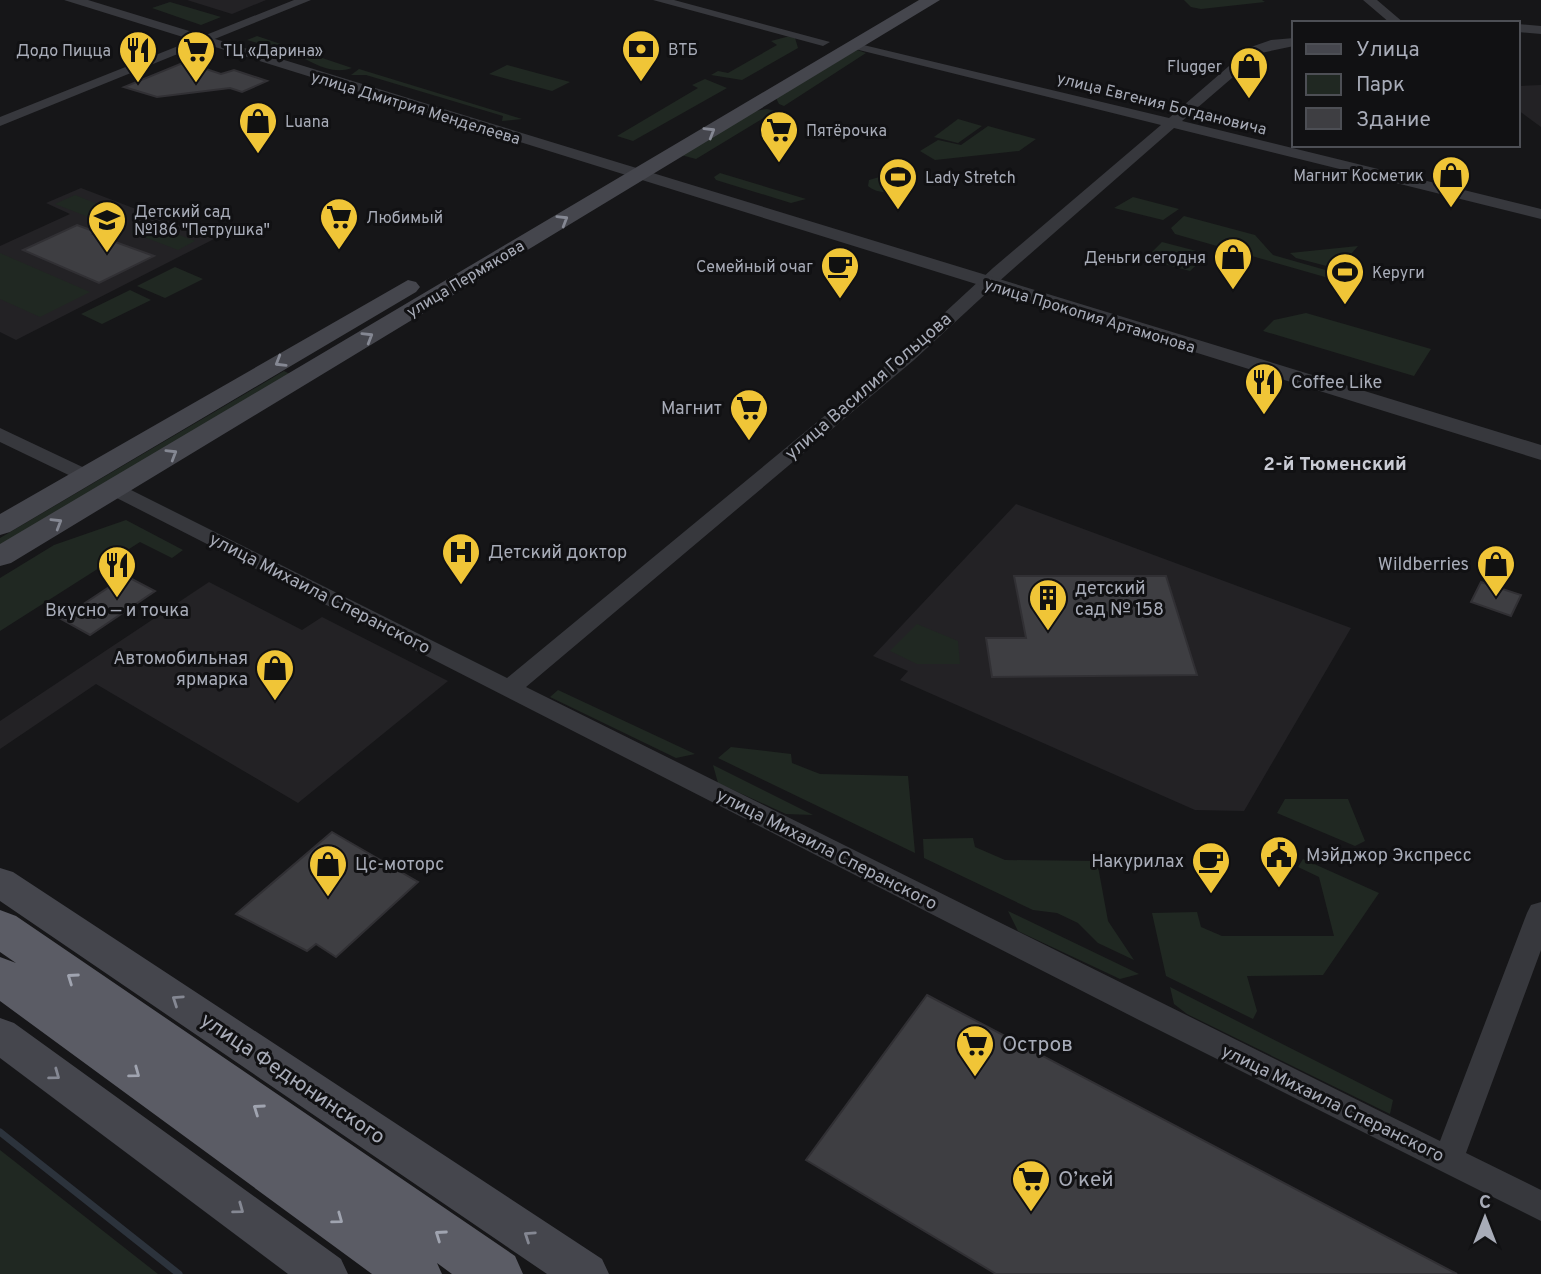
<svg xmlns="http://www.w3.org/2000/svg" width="1541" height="1274" viewBox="0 0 1541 1274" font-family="Overpass,sans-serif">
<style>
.built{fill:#232225}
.green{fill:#202822}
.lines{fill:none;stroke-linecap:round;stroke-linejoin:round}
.stream{stroke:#2c333c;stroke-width:7}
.building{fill:#3e3e42;stroke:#313034;stroke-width:2}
.minor{fill:#37383d;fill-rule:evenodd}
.tertiary{fill:#37383d;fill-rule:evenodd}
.secondary{fill:#45464d;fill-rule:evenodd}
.trunk{fill:#5b5c65;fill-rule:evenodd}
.oneway{stroke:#858893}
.oneway2{stroke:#a0a4b0}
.labels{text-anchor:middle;stroke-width:6;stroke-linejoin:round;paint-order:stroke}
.far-poi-label{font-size:16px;fill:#a8acb8;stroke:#111113;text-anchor:start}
.far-street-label{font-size:16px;fill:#a8acb8;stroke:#111113}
.poi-label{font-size:18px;fill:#a8acb8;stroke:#111113;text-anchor:start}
.street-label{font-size:18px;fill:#a8acb8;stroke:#111113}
.neighbourhood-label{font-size:19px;font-weight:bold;fill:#c9cbd4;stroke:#111113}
.near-poi-label{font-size:21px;fill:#a8acb8;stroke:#111113;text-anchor:start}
.near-street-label{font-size:21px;fill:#a8acb8;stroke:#111113}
</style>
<rect width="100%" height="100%" fill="#161618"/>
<path class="built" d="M187,0H266L232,14Z
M1541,85V127L1518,110V86Z
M81,188L214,239L16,340L0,332V246L70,214L46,203Z
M1016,504L1351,628L1244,811L1195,810L900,680L908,671L873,656Z
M209,582L302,630L322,617L448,681L298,803L96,684L0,749V721Z"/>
<path class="green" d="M1184,0H1262L1265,2L1201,9L1191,7Z
M170,2L221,17L201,25L152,8Z
M257,36L352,68C329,76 310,60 290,52C276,47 261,44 247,40Z
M790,36L795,38L798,48L742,80L711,75L718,71L728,73L777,45L771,41Z
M857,50L866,53L784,106L779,104L776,98Z
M507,65L570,82L552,91L489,74Z
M359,69L522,119L502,121L503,116L366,75H351Z
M705,79L727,88L633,141L617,136L698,88L692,85Z
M767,109L775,111L696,159L681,155L749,112Z
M958,119L982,126L958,143L934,137Z
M988,126L1036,139L1019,151L935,160L920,151L938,140L961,145Z
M720,173L806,199L791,203L716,180L714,177Z
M883,176L900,180L903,185C894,195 878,194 868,186L869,180Z
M75,195L128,216L109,225L55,204Z
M1133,197L1179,209L1163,220L1114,208Z
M1184,216L1255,235L1273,255L1336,273L1325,277L1175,234L1171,228Z
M148,223L195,241L178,250L131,232Z
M1162,242L1208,254L1190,271L1145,259Z
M1358,246L1338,269L1296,258L1290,253Z
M0,253L90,292L40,317L0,299Z
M175,267L203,279L165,298L137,286Z
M130,290L151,300L102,324L81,314Z
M1306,313L1431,349L1414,376L1263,331L1274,320Z
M284,371L290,374L0,545V538Z
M126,520L183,550L172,558L140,542L0,631V578L54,545Z
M917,624L958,641L960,664H917L890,651Z
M558,690L695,754L676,758L550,697Z
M731,747L791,754L792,763L820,774L908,776L915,853L718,758Z
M713,765L813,815L786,814L718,783Z
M1285,799H1348L1365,841L1355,846L1277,813Z
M973,838L975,847L1005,860L1097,861L1108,921L1134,960L1098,943L1078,923L1057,913L1033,910L924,858L923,839Z
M1303,859L1379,893L1323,975L1247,976L1257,1011L1253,1019L1166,976L1152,913L1197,912L1201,927L1222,936H1334L1319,877L1298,867Z
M1008,911L1139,974L1120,979L1018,931Z
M1170,987L1393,1100L1390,1114L1187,1014L1174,1004Z
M0,1150L158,1274H0Z"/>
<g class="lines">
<path class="stream" d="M0,1132L179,1274"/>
</g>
<path class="building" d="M185,62L221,74L234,70L267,81L242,92L230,88L157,97L124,87Z
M77,225L96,232L93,234L154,256L99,283L23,250Z
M126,576L155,591L90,635L61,619Z
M1014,576H1166L1197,675L992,677L986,638H1026Z
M1481,582L1521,595L1511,616L1471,602Z
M332,832L418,882L336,957L316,944L307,951L236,914Z
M927,995L1457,1274H996L806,1160Z"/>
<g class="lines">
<path class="minor" d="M294,0H311L0,126V117Z
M653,0H674L830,42L823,46Z
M1363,0H1377L1404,23H1390Z
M1518,24L1541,26V34L1518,32Z
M1294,38V46L1261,53L1182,121L1541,209V219L1174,128L1005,276L914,360L526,687L1440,1141L1527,913L1531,905L1541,902V950L1466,1153L1541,1190V1221L1139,1020L107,493L104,489L107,485H121L507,678L902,352L993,268L1161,125L851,48V42L1169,118L1251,47L1271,40Z
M0,428L93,472L96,476L86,482L79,480L0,442Z"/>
<path class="tertiary" d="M64,0H88L1541,445V460Z"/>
<path class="secondary" d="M919,0H940L11,563L0,566V544Z
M408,280L416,282L420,287L416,292L10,532L0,535V514Z
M0,868L13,872L602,1259L609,1274H547L0,901Z
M0,1018L14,1023L341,1259L348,1274H288L0,1058Z"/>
<path class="trunk" d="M0,910L16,916L515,1256L523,1274H452L437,1263L442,1274H372L0,1001V957L16,963L0,952Z"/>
</g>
<defs><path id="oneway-chevron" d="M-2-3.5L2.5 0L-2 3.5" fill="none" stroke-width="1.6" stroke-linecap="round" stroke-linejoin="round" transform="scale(1.75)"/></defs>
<g class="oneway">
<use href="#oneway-chevron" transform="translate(710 132) rotate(-31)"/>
<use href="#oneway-chevron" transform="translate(563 220) rotate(-31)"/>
<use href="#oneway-chevron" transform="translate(368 337) rotate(-31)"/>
<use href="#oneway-chevron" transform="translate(280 362) rotate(149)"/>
<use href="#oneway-chevron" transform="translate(172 454) rotate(-31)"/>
<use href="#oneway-chevron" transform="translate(57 523) rotate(-31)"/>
<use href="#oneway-chevron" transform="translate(177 1000) rotate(-146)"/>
<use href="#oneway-chevron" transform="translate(55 1075) rotate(36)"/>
<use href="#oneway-chevron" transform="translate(239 1209) rotate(36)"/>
<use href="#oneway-chevron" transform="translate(529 1236) rotate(-146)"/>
</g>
<g class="oneway2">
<use href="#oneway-chevron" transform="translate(72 978) rotate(-145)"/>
<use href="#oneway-chevron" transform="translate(135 1073) rotate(36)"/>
<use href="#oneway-chevron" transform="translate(258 1109) rotate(-145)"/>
<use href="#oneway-chevron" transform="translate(338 1219) rotate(36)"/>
<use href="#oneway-chevron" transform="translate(440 1235) rotate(-145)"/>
</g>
<defs>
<symbol id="bank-pin" viewBox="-11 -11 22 30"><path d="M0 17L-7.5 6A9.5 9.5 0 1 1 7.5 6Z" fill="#f0c537" stroke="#111113"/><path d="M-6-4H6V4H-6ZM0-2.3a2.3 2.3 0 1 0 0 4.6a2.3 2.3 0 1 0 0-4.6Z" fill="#111"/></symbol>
<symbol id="restaurant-pin" viewBox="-11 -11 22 30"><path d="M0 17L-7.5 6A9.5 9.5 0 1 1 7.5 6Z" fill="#f0c537" stroke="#111113"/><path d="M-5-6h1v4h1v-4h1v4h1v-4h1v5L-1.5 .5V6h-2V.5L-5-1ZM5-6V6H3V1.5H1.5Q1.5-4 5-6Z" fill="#111"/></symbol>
<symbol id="supermarket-pin" viewBox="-11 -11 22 30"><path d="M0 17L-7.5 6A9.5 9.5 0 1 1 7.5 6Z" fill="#f0c537" stroke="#111113"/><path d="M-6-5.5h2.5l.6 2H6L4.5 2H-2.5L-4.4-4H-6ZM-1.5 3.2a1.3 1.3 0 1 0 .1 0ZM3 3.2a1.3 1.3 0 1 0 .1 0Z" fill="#111"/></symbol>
<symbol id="shop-pin" viewBox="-11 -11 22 30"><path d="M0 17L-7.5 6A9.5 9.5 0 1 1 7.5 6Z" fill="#f0c537" stroke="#111113"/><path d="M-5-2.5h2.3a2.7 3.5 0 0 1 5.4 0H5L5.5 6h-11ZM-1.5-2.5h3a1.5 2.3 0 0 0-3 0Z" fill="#111"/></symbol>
<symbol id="stadium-pin" viewBox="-11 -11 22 30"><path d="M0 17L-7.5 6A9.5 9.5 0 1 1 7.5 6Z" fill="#f0c537" stroke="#111113"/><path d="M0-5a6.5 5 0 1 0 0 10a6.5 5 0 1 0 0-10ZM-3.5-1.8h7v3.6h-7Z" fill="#111"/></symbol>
<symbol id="school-pin" viewBox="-11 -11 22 30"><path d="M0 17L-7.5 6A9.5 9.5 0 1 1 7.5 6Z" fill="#f0c537" stroke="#111113"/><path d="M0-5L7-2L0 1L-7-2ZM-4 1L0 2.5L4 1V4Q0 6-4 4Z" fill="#111"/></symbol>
<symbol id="cafe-pin" viewBox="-11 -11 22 30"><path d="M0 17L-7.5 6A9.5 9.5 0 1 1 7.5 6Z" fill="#f0c537" stroke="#111113"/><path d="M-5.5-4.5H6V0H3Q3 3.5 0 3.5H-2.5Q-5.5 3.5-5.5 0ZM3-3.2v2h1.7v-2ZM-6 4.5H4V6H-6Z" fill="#111"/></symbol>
<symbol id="hospital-pin" viewBox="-11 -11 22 30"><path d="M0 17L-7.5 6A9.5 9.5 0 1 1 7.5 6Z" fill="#f0c537" stroke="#111113"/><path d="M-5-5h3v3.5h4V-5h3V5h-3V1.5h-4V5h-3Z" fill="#111"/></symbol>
<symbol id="building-pin" viewBox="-11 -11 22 30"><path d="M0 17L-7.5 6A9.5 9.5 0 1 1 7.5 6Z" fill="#f0c537" stroke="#111113"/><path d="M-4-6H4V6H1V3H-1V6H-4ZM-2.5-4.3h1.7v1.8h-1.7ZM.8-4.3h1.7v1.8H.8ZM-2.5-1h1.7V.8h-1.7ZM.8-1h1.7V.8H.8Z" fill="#111"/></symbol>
<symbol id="civic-pin" viewBox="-11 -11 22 30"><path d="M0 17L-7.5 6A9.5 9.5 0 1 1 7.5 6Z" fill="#f0c537" stroke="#111113"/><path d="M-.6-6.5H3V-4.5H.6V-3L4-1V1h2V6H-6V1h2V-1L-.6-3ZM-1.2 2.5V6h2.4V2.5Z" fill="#111"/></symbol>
</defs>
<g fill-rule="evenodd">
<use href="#bank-pin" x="619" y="27" width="44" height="60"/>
<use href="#restaurant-pin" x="116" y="28" width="44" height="60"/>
<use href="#supermarket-pin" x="174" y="28" width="44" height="60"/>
<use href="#shop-pin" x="1227" y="44" width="44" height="60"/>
<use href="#shop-pin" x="236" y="99" width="44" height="60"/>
<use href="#supermarket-pin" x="757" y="108" width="44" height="60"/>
<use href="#shop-pin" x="1429" y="153" width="44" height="60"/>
<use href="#stadium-pin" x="876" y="155" width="44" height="60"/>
<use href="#supermarket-pin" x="317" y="195" width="44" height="60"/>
<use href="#school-pin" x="85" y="198" width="44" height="60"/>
<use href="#shop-pin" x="1211" y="235" width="44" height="60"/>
<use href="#cafe-pin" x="818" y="244" width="44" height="60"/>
<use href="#stadium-pin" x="1323" y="250" width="44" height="60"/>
<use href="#restaurant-pin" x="1242" y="360" width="44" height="60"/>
<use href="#supermarket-pin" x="727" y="386" width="44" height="60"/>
<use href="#hospital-pin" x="439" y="530" width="44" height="60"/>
<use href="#shop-pin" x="1474" y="542" width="44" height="60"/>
<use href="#restaurant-pin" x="95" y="543" width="44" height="60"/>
<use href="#building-pin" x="1026" y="576" width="44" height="60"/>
<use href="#shop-pin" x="253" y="646" width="44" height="60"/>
<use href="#civic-pin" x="1257" y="833" width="44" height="60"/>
<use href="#cafe-pin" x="1189" y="839" width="44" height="60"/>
<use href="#shop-pin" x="306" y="842" width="44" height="60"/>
<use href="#supermarket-pin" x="953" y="1022" width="44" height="60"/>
<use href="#supermarket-pin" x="1009" y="1157" width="44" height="60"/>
</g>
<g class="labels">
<g class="far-poi-label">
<text x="668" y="55">ВТБ</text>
<text x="111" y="56" text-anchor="end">Додо Пицца</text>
<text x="223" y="56">ТЦ «Дарина»</text>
<text x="1222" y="72" text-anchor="end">Flugger</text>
<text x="285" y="127">Luana</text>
<text x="806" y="136">Пятёрочка</text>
<text x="1424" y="181" text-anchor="end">Магнит Косметик</text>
<text x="925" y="183">Lady Stretch</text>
<text x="134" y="217">Детский сад<tspan x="134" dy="18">№186 "Петрушка"</tspan></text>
<text x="366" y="223">Любимый</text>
<text x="1206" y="263" text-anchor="end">Деньги сегодня</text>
<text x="813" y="272" text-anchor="end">Семейный очаг</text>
<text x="1372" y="278">Керуги</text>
</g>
<g class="far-street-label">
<text transform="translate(1162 103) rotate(14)" y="6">улица Евгения Богдановича</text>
<text transform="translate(416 107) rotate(17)" y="6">улица Дмитрия Менделеева</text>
<text transform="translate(465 278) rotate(-31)" y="6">улица Пермякова</text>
<text transform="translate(1090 315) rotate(17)" y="6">улица Прокопия Артамонова</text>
</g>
<g class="poi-label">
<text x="1291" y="388">Coffee Like</text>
<text x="722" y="414" text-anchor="end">Магнит</text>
<text x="488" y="558">Детский доктор</text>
<text x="1469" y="570" text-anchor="end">Wildberries</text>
<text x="1075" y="594">детский<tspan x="1075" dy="21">сад № 158</tspan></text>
<text x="117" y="616" text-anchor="middle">Вкусно — и точка</text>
<text x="248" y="664" text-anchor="end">Автомобильная<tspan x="248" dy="21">ярмарка</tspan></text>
<text x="1306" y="861">Мэйджор Экспресс</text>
<text x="1184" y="867" text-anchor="end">Накурилах</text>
<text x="355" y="870">Цс-моторс</text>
</g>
<g class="street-label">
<text transform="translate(868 386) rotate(-41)" y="6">улица Василия Гольцова</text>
<text transform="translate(320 593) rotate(27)" y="6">улица Михаила Сперанского</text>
<text transform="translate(827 849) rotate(27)" y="6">улица Михаила Сперанского</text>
<text transform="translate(1333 1103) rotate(26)" y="6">улица Михаила Сперанского</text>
</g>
<g class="neighbourhood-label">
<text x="1335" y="470">2-й Тюменский</text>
</g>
<g class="near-poi-label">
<text x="1002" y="1051">Остров</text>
<text x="1058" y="1186">О’кей</text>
</g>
<g class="near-street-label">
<text transform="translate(293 1078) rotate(34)" y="7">улица Федюнинского</text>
</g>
</g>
<rect x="1292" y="21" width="228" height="126" fill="#111113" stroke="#4d4f55" stroke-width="2"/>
<rect x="1306" y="44" width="35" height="10" fill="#45464d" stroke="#4d4f55" stroke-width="2"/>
<text x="1356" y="56" font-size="21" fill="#a8acb8">Улица</text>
<rect x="1306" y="74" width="35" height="21" fill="#202822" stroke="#4d4f55" stroke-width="2"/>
<text x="1356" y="91" font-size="21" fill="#a8acb8">Парк</text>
<rect x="1306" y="108" width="35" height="21" fill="#3e3e42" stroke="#4d4f55" stroke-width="2"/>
<text x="1356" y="126" font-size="21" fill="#a8acb8">Здание</text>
<g transform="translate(1485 1218)" stroke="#111113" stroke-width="5" paint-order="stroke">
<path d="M0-5L12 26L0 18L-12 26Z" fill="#a8acb8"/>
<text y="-10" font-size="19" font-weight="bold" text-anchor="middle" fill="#a8acb8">С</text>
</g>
</svg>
